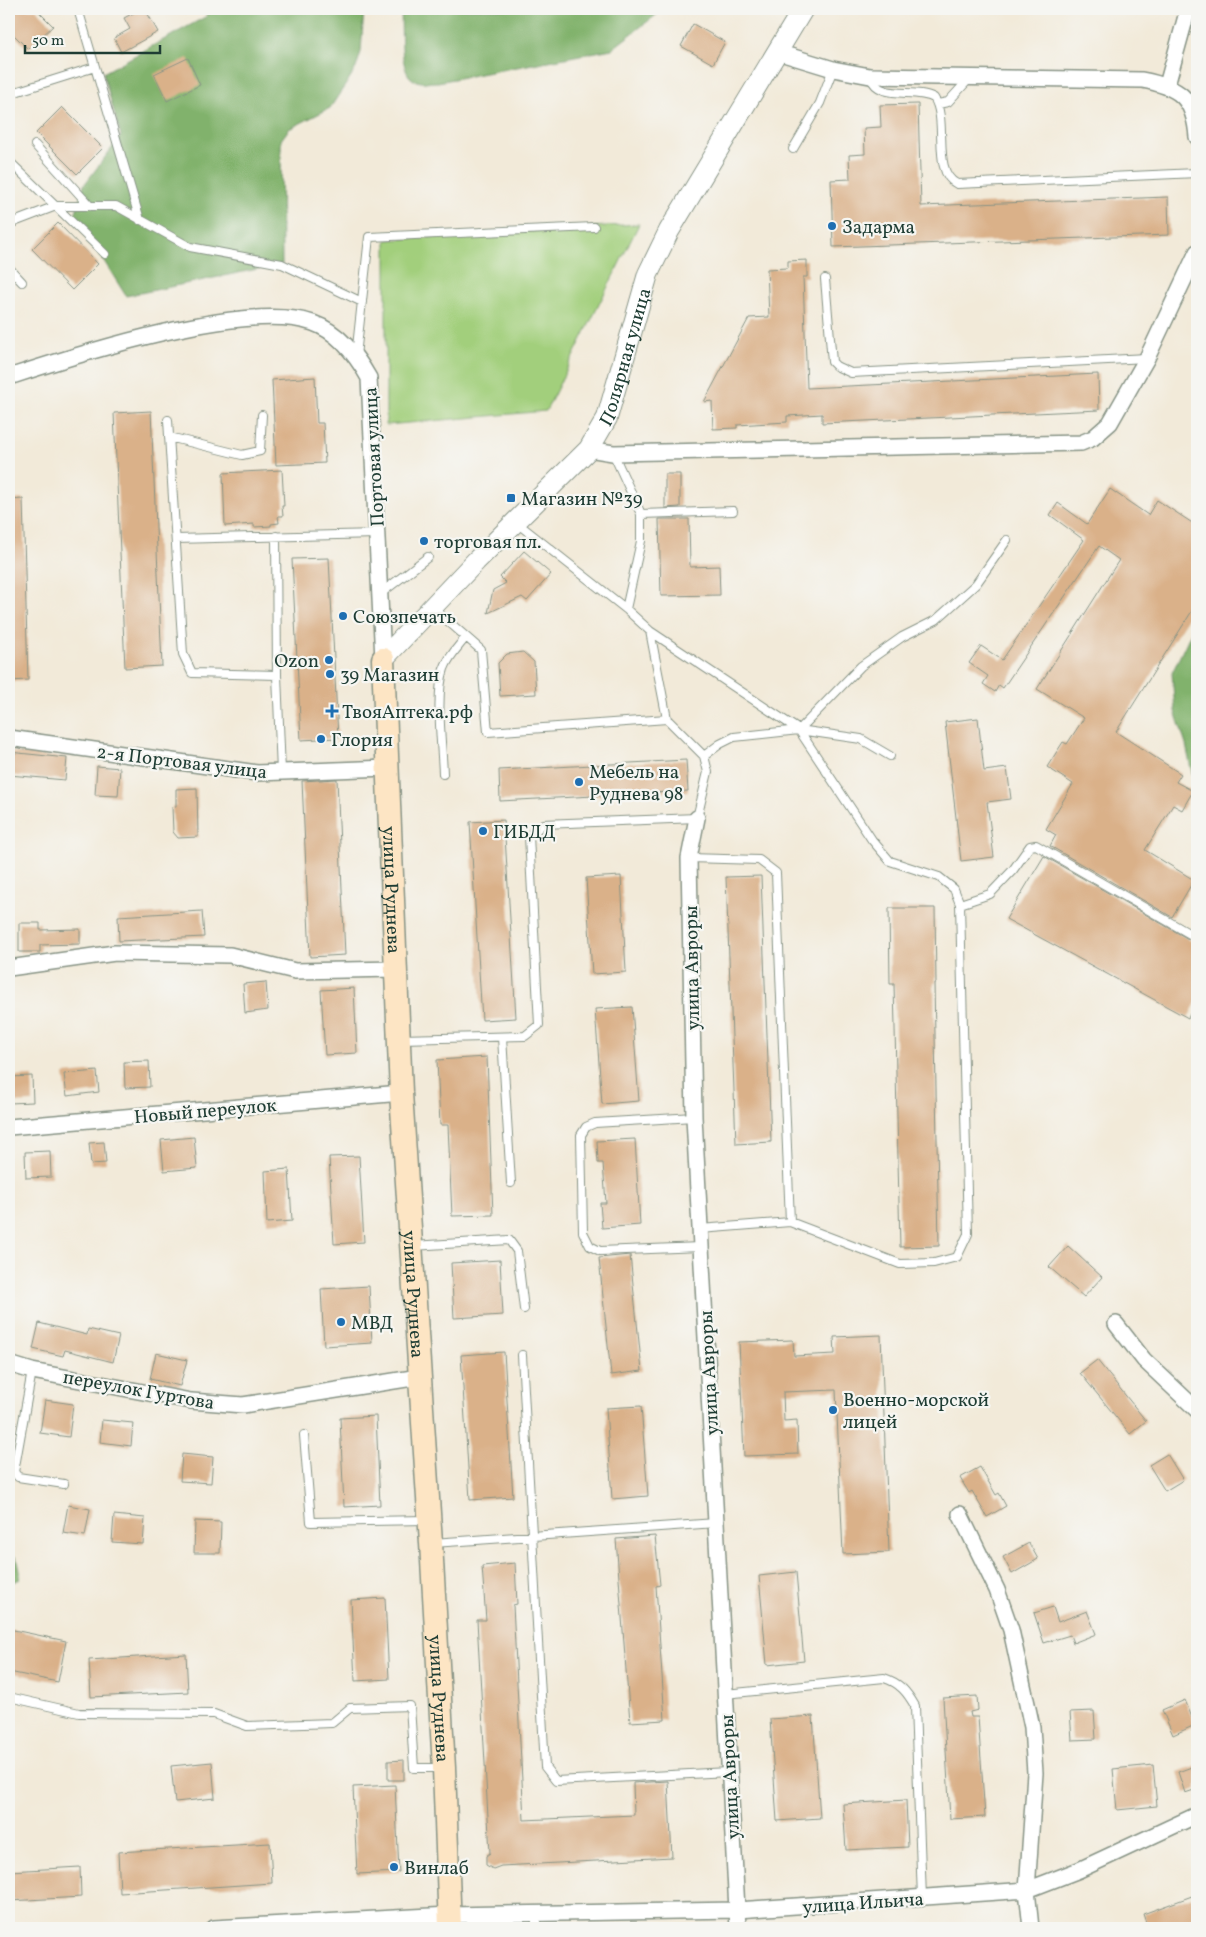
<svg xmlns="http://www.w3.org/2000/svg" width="1206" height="1937" viewBox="0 0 1206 1937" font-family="Vollkorn,serif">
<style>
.green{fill:#a2cf7c;stroke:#608658}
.forest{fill:#81b26c;stroke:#507850}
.building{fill:#dab189}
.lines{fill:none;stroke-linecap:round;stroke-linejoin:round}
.service-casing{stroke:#889486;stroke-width:10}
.minor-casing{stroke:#889486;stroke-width:18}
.tertiary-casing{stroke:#889486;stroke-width:22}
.secondary-casing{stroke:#889486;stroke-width:25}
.service{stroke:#fff;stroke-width:8}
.minor{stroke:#fff;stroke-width:15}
.tertiary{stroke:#fff;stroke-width:20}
.secondary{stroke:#fde5c4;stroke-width:22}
.poi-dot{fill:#1f6fb2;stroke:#f6f6f2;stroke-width:2}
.labels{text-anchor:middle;stroke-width:4.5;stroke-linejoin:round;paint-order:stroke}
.poi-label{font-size:19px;fill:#1f3d34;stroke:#f6f6f2;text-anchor:start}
.street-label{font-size:19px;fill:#1f3d34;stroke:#f6f6f2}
</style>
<rect width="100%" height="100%" fill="#f6f6f2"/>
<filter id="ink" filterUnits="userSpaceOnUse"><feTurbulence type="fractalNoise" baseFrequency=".02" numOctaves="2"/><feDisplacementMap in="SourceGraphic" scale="10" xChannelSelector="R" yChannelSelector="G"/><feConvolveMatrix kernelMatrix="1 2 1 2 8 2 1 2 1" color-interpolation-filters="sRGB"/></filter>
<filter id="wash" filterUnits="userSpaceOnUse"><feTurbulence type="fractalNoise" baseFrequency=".0096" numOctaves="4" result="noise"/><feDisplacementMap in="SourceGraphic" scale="20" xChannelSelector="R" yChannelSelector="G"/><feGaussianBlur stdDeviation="1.12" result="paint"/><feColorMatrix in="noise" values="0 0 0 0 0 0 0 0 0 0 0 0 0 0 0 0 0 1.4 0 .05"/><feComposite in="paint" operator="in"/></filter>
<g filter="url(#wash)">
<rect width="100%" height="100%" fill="#f2ead9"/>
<path class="green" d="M639,224L546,411L386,425V240Z"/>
<path class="forest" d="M204,9H364L361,52L356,68L346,84L330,108L289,129L281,140L282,264L126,296L75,215L84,185L121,136L103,73L207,16Z
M401,9H664L612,49L438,82C430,82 418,84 411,78C399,68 402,25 401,9Z
M1197,620V810L1196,792L1186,745L1175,711L1172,673Z
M9,1552C20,1558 20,1568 20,1579L9,1584Z"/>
<g id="blocks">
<path class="building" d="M18,9H36L53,26L28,49L9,30V17Z
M141,9H145L158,32L121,52L114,38L130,29L124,18Z
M693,24L725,42L713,64L681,46Z
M188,58L200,85L167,101L154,74Z
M918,104L921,206L1168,197L1169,235L833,247L831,180L850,179L849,155L865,154L864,128L881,127L880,105Z
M62,107L103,148L77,174L36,133Z
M58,223L98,264L72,290L32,249Z
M807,260V277H803L807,388L1098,374L1099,410L822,423V414L787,416V422L737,425V428L713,429L712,401L704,402L749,318L769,317L767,269L788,268V261Z
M315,377L317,423H323L325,463L276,465L272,380Z
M151,411L162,666L125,668L114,413Z
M282,470L284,506H282L283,516H278L279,523L271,524V526L254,527V524L225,526L223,473Z
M665,474H680V507L665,508Z
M1110,489L1148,515L1157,500L1197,526V603L1116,732L1181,774L1176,782L1193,791L1182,810L1173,805L1145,850L1194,880L1172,917L1050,846L1056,835L1046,829L1073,784L1047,767L1063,742L1067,744L1084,718L1037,689L1119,560L1099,546L1003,688L999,685L995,692L983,684L988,676L969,663L981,646L1002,660L1084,540L1050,515L1058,503L1087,524Z
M23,499L28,680L9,681V500Z
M659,519H689L690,567L719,566L720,595L661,596Z
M524,551L551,574L527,601L522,597L488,613L493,590L506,583L500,577Z
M329,558L338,738L301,740L292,559Z
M523,652L534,662L536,694L500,696L498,663L507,654Z
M978,718L984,771L1007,768L1011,799L987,802L994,857L961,861L945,722Z
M9,752L67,758L65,780L9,775Z
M686,760L688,791L500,801L499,770Z
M97,766L120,768L118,796L95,795Z
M337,779L345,955L310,957L302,781Z
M197,788L198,837L178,838L173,832L172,807L176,806V789Z
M504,820L516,1018L482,1020L470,822Z
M1044,856L1197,944V1001L1188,1018L1006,919Z
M621,876L626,972L592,974L586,878Z
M761,876L771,1142L736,1144L726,877Z
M889,908H935L936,983H934L939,1246L900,1247L894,984H890Z
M202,911L204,937L119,941L118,916Z
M19,923H40V930L80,929V944L40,945V952H19Z
M266,982L268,1010L245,1013L243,984Z
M354,988L357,1053L325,1055L321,990Z
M632,1007L639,1101L602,1104L595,1009Z
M487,1057L493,1215L452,1216L448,1125H440L437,1060Z
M149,1061L150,1087L125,1088L124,1062Z
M97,1071L99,1092L67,1096L64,1074Z
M32,1076L33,1102L9,1103V1077Z
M194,1137L197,1168L164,1171L161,1140Z
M635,1139L640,1225L602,1228L600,1203H606L603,1163H598L597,1141Z
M104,1142L106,1163L91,1164L89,1143Z
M50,1151L51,1177L26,1178L25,1152Z
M359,1156L364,1242L334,1244L329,1157Z
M289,1169L292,1221L267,1223L265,1171Z
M1068,1246L1102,1277L1084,1297L1049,1267Z
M630,1255L642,1371L611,1375L599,1258Z
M500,1260L503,1315L454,1318L451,1263Z
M369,1286L372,1343L324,1346L321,1289Z
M39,1323L87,1335L88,1329L119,1336L113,1362L65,1350L63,1356L33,1349Z
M881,1335L889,1552L843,1554L836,1390L783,1392L784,1421L797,1420L798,1454L744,1456L739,1342L793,1340L794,1356L835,1354L834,1337Z
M504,1352L513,1497L470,1500L461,1355Z
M156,1353L187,1360L180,1386L150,1379Z
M1097,1360L1146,1421L1130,1434L1080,1373Z
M45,1400L73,1404L69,1437L40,1433Z
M641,1406L648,1496L612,1499L606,1408Z
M376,1416L380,1505L344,1507L340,1418Z
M102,1420L133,1423L131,1446L100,1442Z
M182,1454L213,1457L211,1483L180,1481Z
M1167,1454L1183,1480L1165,1491L1149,1465Z
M980,1467L996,1495L999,1493L1006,1506L987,1517L972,1491L969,1493L960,1478Z
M68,1505L90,1509L85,1536L63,1533Z
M114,1515L145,1518L143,1544L112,1542Z
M195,1521L221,1522L220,1553H194Z
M655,1536L660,1585L656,1586L665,1720L630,1722L616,1539Z
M1029,1543L1038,1559L1012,1574L1003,1557Z
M515,1563L517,1604L513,1605L524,1820L634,1815L633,1783L668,1781L672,1857L501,1866L493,1869L486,1865V1856L490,1853L477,1620H486L482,1566Z
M796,1572L804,1661L767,1665L759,1576Z
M385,1598L389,1679L355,1681L351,1600Z
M1053,1607L1058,1622L1087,1611L1096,1634L1073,1643L1070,1635L1044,1643L1034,1613Z
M9,1629L66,1641L58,1682L9,1672Z
M186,1654L188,1692L91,1697L89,1660Z
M977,1696L978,1710L970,1712L971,1717H978L985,1817L950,1819L943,1698Z
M1185,1700L1195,1725L1173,1735L1162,1710Z
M1094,1711L1096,1739L1072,1740L1070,1712Z
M813,1716L820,1818L777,1821L770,1719Z
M404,1760V1780H388V1761Z
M212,1762L215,1798L175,1802L171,1766Z
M1153,1765L1157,1806L1117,1810L1113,1769Z
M1197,1765V1789L1185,1793L1178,1772Z
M395,1785L399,1872L357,1874L353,1787Z
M906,1800L908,1847L846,1850L843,1804Z
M270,1843L272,1883L120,1893L118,1852Z
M80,1867L81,1897L9,1901V1871Z
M1192,1896L1197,1910V1928H1148L1143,1914Z"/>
</g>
</g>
<g filter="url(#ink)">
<use href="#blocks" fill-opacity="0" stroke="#889486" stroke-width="1"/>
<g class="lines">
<defs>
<path id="service" d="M78,9L140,220
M870,76C879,102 914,87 934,98C949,120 931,172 957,184L1197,173
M9,94L95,67
M938,104L948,102L969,79
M35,145L90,206
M793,149L820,103L833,69
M9,161L105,254
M9,224L56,206H116L190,247L282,264L362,302
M9,268L22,282
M825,279L832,362L836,366L851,373L1147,358
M356,356L369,237L594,227
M168,420L183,654L192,673L277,675
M169,437L242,455L260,451L262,415
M613,453L641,514V541L626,609
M641,514L733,511
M276,536L277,675L281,772
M176,539L377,534
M380,594L428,557
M433,608L481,650L488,732L667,719
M650,631L799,730L872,840L890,861L939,877L954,889L960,904L968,1234L957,1257L934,1263L900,1264L790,1222
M799,730L861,666L902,637L936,620L976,584L1007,540
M704,756L720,744L734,737L799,730L861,739L890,756
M443,774C442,745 435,694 444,669C448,657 458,647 466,637
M689,858L759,860L776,873L790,1222L700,1229
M960,904L990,894L1013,870L1030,846L1036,845L1197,938
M502,1037L511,1183
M400,1039L525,1036L539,1025L529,836L543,824L697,818L708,772L704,756L667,719L650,631L626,609L517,523
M694,1117L595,1123L586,1127L581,1135L583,1232L590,1246L600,1251L701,1247
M413,1246L509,1240L517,1251L524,1309
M522,1355L545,1767L556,1781L728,1772
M32,1371L14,1472L18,1477L64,1484
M304,1435L311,1522L427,1520
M433,1543L716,1523
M725,1694L884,1678C900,1683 907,1692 915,1706L922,1898
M9,1697L79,1713L214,1714L247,1726L332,1723L350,1708L410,1706L414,1768H443
M536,1928V1913"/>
<path id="minor" d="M777,52L833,69L870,76L1142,80C1179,87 1194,97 1197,137
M1167,85L1188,9
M9,377C79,354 246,300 313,323C339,332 356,355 369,378L383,659
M589,449L613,453L1081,443L1093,438L1110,423L1147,358L1197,252
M9,738L257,773L387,768
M697,818L689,858L694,1117L738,1928
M9,968L115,953L230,955L295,971L396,969
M9,1127L401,1093
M1116,1324L1144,1360L1197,1410
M9,1364L32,1371L191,1401L243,1405L419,1377
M960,1514L997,1590L1011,1630L1032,1727L1035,1773L1027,1890L1031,1928
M214,1928L449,1915L737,1910L1027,1890L1079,1870L1197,1815"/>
<g id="tertiary">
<path id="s1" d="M383,659L476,561L589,449L607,418L648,274L669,231L803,9"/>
</g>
<g id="secondary">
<path id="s2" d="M383,659L401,1093L431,1543L444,1768L450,1928"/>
</g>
</defs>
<use href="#service" class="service-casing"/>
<use href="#minor" class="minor-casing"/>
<use href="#tertiary" class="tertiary-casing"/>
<use href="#secondary" class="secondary-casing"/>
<use href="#service" class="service"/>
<use href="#minor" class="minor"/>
<use href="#tertiary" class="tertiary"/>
<use href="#secondary" class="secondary"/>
</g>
</g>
<g class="poi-dot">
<circle cx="832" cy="226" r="5"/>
<rect x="506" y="493" width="10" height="10" rx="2.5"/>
<circle cx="424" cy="541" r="5"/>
<circle cx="343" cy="616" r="5"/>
<circle cx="329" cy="660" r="5"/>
<circle cx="330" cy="674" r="5"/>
<path d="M329.5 703.5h5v5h5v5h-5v5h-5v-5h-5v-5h5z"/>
<circle cx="321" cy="739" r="5"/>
<circle cx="579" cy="782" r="5"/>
<circle cx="483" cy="831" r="5"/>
<circle cx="341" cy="1322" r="5"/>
<circle cx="833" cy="1410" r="5"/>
<circle cx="394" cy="1867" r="5"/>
</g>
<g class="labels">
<g class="poi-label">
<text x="842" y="233">Задарма</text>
<text x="521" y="505">Магазин №39</text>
<text x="434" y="548">торговая пл.</text>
<text x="353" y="623">Союзпечать</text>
<text x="319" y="667" text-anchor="end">Ozon</text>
<text x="340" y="681">39 Магазин</text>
<text x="342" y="718">ТвояАптека.рф</text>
<text x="331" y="746">Глория</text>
<text x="589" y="778">Мебель на<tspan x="589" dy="22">Руднева 98</tspan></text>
<text x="493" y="838">ГИБДД</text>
<text x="351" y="1329">МВД</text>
<text x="843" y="1406">Военно-морской<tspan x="843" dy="22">лицей</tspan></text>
<text x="404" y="1874">Винлаб</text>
</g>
<g class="street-label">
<text dy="7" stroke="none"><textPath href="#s1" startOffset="394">Полярная улица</textPath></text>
<text transform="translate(373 457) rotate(-93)" y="7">Портовая улица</text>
<text transform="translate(182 761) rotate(7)" y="7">2-я Портовая улица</text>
<text dy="7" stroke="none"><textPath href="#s2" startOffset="231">улица Руднева</textPath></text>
<text transform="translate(691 968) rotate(-91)" y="7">улица Авроры</text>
<text transform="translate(205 1110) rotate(-5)" y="7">Новый переулок</text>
<text dy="7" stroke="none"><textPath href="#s2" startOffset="636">улица Руднева</textPath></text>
<text transform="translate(708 1373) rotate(-93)" y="7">улица Авроры</text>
<text transform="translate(139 1389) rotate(10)" y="7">переулок Гуртова</text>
<text dy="7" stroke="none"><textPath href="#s2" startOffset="1041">улица Руднева</textPath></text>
<text transform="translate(729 1777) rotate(-93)" y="7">улица Авроры</text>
<text transform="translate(863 1902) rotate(-4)" y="7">улица Ильича</text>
</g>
</g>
<rect width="1206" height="1937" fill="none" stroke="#f6f6f2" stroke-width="30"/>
<path d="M25 45v8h135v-8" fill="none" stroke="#1f3d34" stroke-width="2.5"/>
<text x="32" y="45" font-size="15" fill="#1f3d34" stroke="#f6f6f2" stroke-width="4" paint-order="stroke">50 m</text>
</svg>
